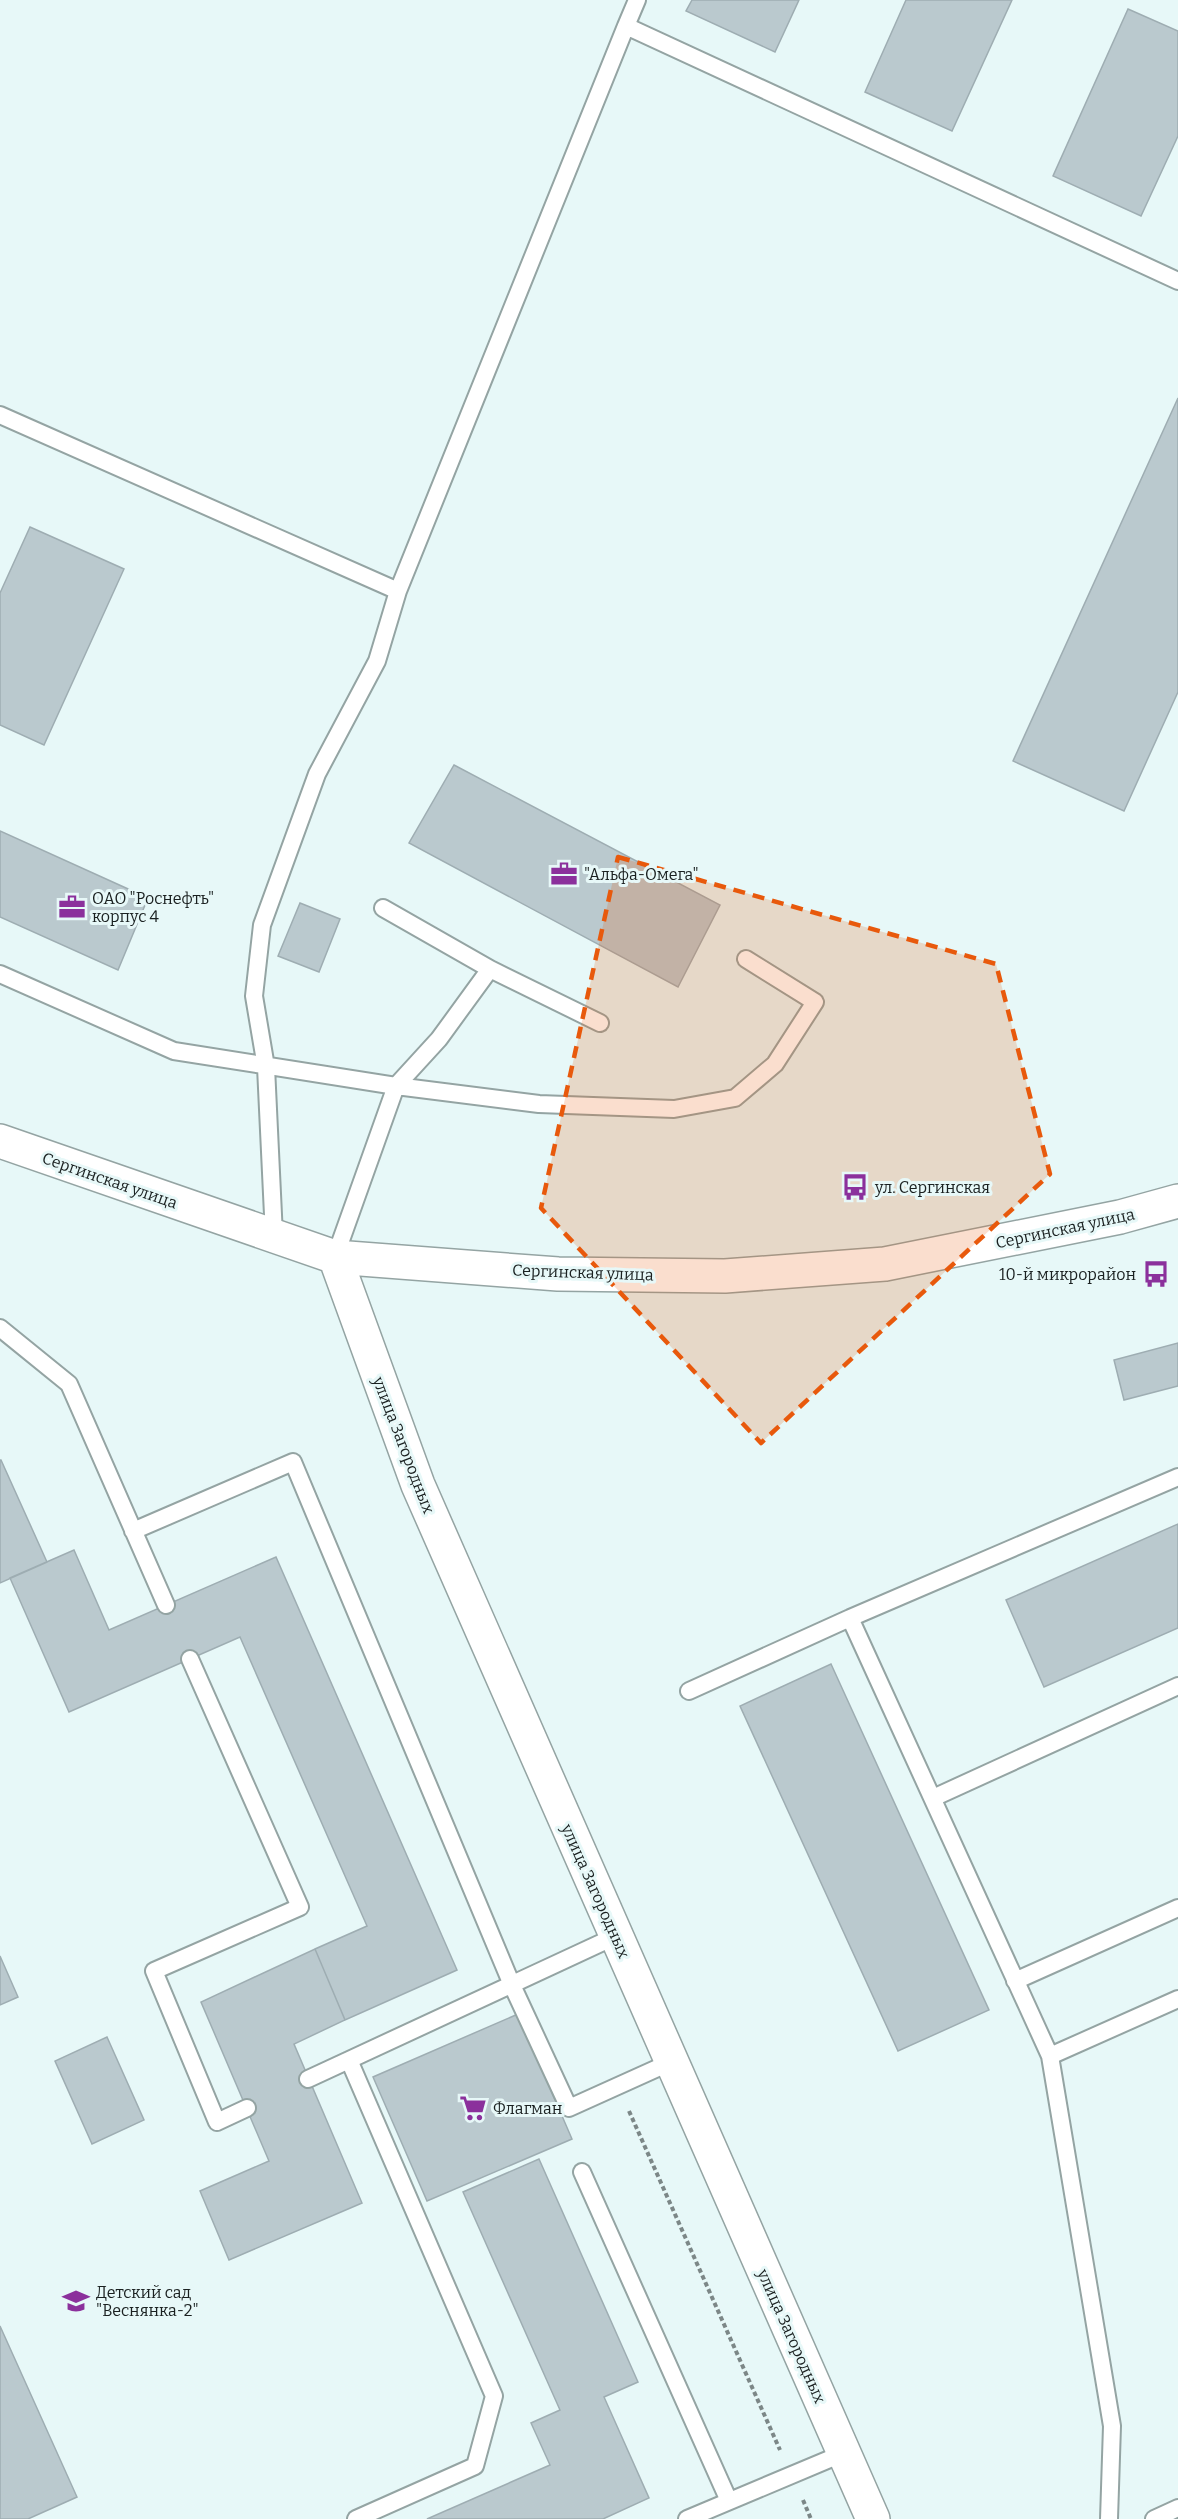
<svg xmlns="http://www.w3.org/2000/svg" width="1178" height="2519" viewBox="0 0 1178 2519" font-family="Bitter,serif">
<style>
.building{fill:#bac9ce;stroke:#9eadb2;stroke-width:1.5}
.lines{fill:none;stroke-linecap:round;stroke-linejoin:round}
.lane-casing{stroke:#94a4a3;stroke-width:20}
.secondary-casing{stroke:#94a4a3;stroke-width:36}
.path{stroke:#7c8787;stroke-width:4;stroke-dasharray:4.5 3;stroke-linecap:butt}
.lane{stroke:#fff;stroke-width:16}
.secondary{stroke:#fff;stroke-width:33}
.marked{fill:#e8590c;fill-opacity:0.2;stroke:#e8590c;stroke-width:4.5;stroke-dasharray:12 8;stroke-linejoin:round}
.labels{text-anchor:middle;stroke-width:6;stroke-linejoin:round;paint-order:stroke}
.poi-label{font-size:16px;fill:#1a2020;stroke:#e7f8f8;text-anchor:start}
.street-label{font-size:16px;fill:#1a2020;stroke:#e7f8f8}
</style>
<rect width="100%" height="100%" fill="#e7f8f8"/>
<path class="building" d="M692,0H799L775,52L686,11Z
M906,0H1012L952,131L865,92Z
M1128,9L1178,31V136L1141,216L1053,176Z
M1178,398V692L1124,811L1013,761Z
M30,527L124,569L44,745L0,725V593Z
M454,765L720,905L678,987L409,843Z
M0,831L148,898L118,970L0,917Z
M300,903L340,919L319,972L278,956Z
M1178,1343V1386L1124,1400L1114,1360Z
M1,1460L47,1562L0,1583V1460Z
M1178,1524V1628L1044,1687L1006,1600Z
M74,1550L109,1630L276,1557L457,1970L345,2020L315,1949L367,1926L240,1637L69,1712L10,1578Z
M831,1664L989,2010L898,2051L740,1706Z
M315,1949L345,2020L294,2044L362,2203L229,2260L200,2191L269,2161L201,2002Z
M0,1956L18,1997L0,2005Z
M518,2014L572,2139L427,2201L373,2077Z
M107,2037L144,2120L92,2144L55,2061Z
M539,2159L638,2382L604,2397L649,2498L603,2519H427L550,2465L531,2423L560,2410L463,2192Z
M0,2326L77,2497L28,2519H0Z"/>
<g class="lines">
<defs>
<path id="lane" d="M626,26L637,0
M0,415L398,591
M490,969L600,1023
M0,974L174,1051L396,1086L439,1039L490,969L383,908
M274,1236L266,1067L254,996L262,925L317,774L377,661L398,591L626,26L1178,281
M335,1257L396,1086L539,1104L674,1109L735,1098L775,1064L815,1002L746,959
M0,1328L69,1384L166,1605
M133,1531L293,1462L512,1985L569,2108L671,2062
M190,1659L300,1907L154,1971L217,2122L247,2108
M689,1691L850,1618
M933,1798L1178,1686
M1015,1981L1178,1908
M1050,2056L1178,1999
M308,2079L349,2060
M582,2172L729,2501
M356,2519L475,2466L494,2396L349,2060L616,1936
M687,2519L844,2453
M1109,2519L1112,2426L1050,2056L850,1618L1178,1477
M1154,2519L1178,2508"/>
<path id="secondary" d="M0,1141L335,1257L558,1274L725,1276L885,1264L1120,1217L1178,1201
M335,1257L418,1485L873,2519"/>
</defs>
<use href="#lane" class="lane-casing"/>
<use href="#secondary" class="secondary-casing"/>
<path class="path" d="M629,2111L780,2450
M803,2500L811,2519"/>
<use href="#lane" class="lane"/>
<use href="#secondary" class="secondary"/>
</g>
<path class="marked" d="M618,857L996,964L1050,1174L761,1443L541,1208Z"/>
<defs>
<symbol id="office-bare" viewBox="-9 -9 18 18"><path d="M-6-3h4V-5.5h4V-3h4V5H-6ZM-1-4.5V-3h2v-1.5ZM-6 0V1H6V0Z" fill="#8b309c" stroke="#e7f8f8" stroke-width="2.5" paint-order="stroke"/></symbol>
<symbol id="bus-bare" viewBox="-9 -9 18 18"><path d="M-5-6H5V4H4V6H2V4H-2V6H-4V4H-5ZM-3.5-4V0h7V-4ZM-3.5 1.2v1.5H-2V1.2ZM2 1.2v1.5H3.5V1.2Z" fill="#8b309c" stroke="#e7f8f8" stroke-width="2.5" paint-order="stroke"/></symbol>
<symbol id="supermarket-bare" viewBox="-9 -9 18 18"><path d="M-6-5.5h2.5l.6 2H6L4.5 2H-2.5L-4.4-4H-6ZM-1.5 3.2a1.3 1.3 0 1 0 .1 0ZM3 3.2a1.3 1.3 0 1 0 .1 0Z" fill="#8b309c" stroke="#e7f8f8" stroke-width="2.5" paint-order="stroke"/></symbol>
<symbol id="school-bare" viewBox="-9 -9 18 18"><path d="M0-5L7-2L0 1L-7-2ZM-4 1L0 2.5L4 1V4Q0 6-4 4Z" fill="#8b309c" stroke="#e7f8f8" stroke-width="2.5" paint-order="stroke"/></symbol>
</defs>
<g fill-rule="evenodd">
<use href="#office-bare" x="545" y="855" width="38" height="38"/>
<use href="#office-bare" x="53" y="888" width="38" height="38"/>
<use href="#bus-bare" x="836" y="1168" width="38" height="38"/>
<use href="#bus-bare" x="1137" y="1255" width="38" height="38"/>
<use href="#supermarket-bare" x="454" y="2089" width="38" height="38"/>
<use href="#school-bare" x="57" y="2282" width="38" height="38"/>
</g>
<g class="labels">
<g class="poi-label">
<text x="584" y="880">"Альфа-Омега"</text>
<text x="92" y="904">ОАО "Роснефть"<tspan x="92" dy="18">корпус 4</tspan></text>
<text x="875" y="1193">ул. Сергинская</text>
<text x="1136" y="1280" text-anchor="end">10-й микрорайон</text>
<text x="493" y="2114">Флагман</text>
<text x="96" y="2298">Детский сад<tspan x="96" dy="18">"Веснянка-2"</tspan></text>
</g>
<g class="street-label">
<text transform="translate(110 1180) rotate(19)" y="6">Сергинская улица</text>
<text transform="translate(1065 1228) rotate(-12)" y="6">Сергинская улица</text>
<text transform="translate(583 1272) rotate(2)" y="6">Сергинская улица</text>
<text transform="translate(404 1445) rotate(69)" y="6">улица Загородных</text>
<text transform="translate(596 1891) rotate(66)" y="6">улица Загородных</text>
<text transform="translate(792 2336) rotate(66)" y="6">улица Загородных</text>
</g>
</g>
</svg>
